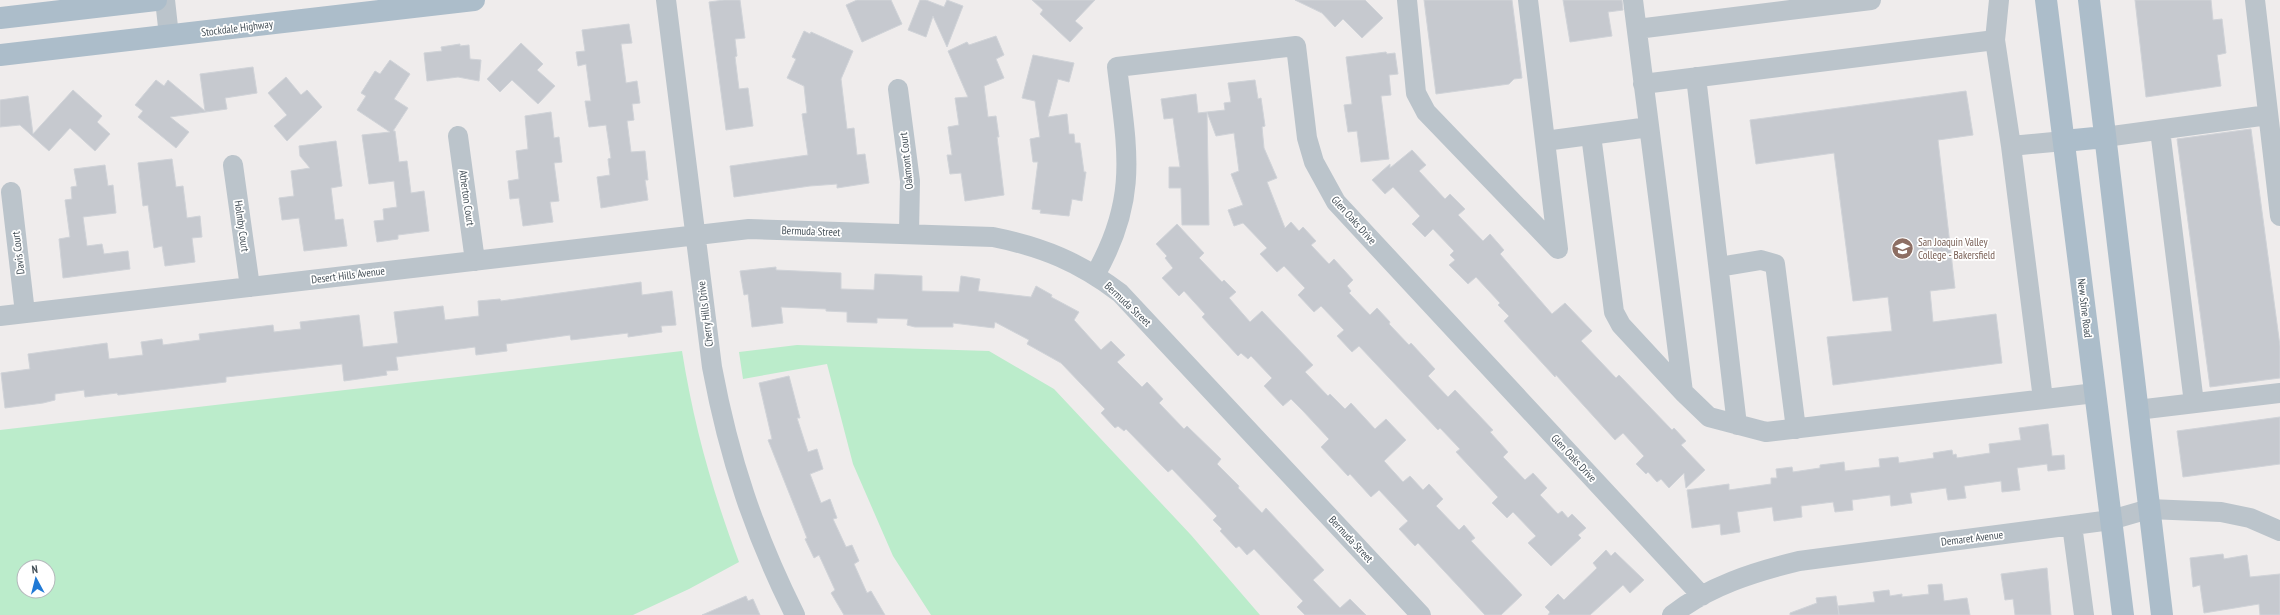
<svg xmlns="http://www.w3.org/2000/svg" width="2280" height="615" viewBox="0 0 2280 615" font-family="'PT Sans Narrow',sans-serif">
<style>
.green{fill:#bbeccb;fill-rule:evenodd}
.building{fill:#c6c9cf;stroke:#d0d3d8}
.lines{fill:none;stroke-linecap:round;stroke-linejoin:round}
.minor{stroke:#bbc4cb;stroke-width:20}
.major{stroke:#acbdca;stroke-width:22}
.labels{text-anchor:middle;stroke-width:3.5;stroke-linejoin:round;paint-order:stroke}
.street-label{font-size:11px;fill:#455058;stroke:#fff}
.education-label{font-size:11px;fill:#785e54;stroke:#fff;text-anchor:start}
</style>
<rect width="100%" height="100%" fill="#efecec"/>
<path class="green" d="M797,345L989,351L1054,389L1191,535L1260,615H931L893,556L853,464L827,364L743,379L739,352Z
M682,351C694,426 712,490 739,562L689,589L633,615H0V430ZM24,567H48V591H24Z"/>
<path class="building" d="M724,0H740L745,38L735,39L737,56L735,57L739,89L748,88L753,126L726,130L709,2Z
M857,0H891L902,24L862,42L846,5Z
M920,0H926L944,7L947,0L963,6L947,47L933,16L926,37L908,30Z
M1032,0H1095L1075,21L1083,28L1070,42L1040,14L1043,10Z
M1295,0H1365L1383,18L1362,38L1343,19L1335,27L1322,13Z
M1424,0H1512L1522,78L1514,79L1509,84L1436,94Z
M1563,0H1622L1623,10L1608,12L1612,36L1570,42Z
M2135,0H2211L2213,20L2222,19L2226,53L2217,55L2221,86L2146,97Z
M629,24L632,43L621,44L626,83L637,81L640,103L632,104L634,120L627,121L631,152L645,151L648,180H645L648,200L601,208L597,177L610,175L608,159L611,158L606,125L589,127L585,101H591L586,64L578,66L576,52L585,51L582,30Z
M804,31L810,34L811,32L853,51L841,79L847,129L854,128L857,155L865,154L869,183L837,188V184L810,186L734,197L730,166L808,155L802,114L807,113L804,86L787,78L796,59L792,57Z
M996,36L1004,55L996,59L1004,78L984,86L988,117L996,116L999,137H997L1004,195L965,201L961,173L950,174L947,155H952L948,127L959,125L955,98L968,97L948,51L967,42L969,45Z
M521,43L543,64L537,70L555,86L538,104L512,80L500,92L487,79Z
M460,44V46L469,45L470,59L481,60L479,81L458,77L427,81L424,53L442,51L441,47Z
M1386,52L1387,54L1395,53L1398,74L1389,75L1391,95L1381,96L1389,159L1361,162L1357,131L1348,132L1344,105L1352,104L1346,57Z
M1033,55L1074,63L1069,82L1058,79L1048,117L1067,114L1069,134H1074L1075,143H1080L1084,172H1086L1082,201L1072,199L1069,216L1040,213L1041,210L1032,209L1038,162H1033L1030,139L1040,137L1035,101L1022,98Z
M390,60L410,74L394,99L408,108L393,131H395L399,162L407,161L411,193L424,191L429,231L398,235V239L377,242L374,221L384,220L383,209L397,207L394,181L369,184L362,135L390,132L357,110L366,96L361,93L375,71L380,74Z
M253,67L257,93L225,98L227,109L170,117L189,132L176,148L138,117L143,111L135,105L156,80L164,86L168,80L205,111L200,74Z
M286,77L301,95L307,90L322,107L287,141L274,126L287,115L268,93Z
M1255,80L1258,99L1261,98L1265,126L1262,127L1264,148L1277,178L1267,182L1285,228L1291,222L1299,231L1303,227L1316,241L1311,245L1329,264L1334,259L1353,280L1347,286L1351,291L1349,293L1370,315L1377,308L1390,322L1389,324L1409,345L1411,343L1435,369L1428,376L1448,397L1455,390L1493,430L1490,432L1508,452L1503,457L1525,480L1533,473L1547,488L1540,495L1558,514L1562,511L1568,518L1572,514L1586,528L1578,535L1581,538L1551,566L1528,543L1536,536L1513,512L1507,518L1492,503L1498,497L1456,452L1460,449L1440,428L1438,430L1359,346L1352,352L1337,336L1344,330L1321,306L1314,312L1298,295L1305,288L1284,266L1277,272L1260,254L1267,248L1243,223L1234,226L1228,210L1243,205L1231,174L1239,171L1234,133L1216,136L1207,112L1225,110L1224,103L1231,102L1228,83Z
M73,90L102,116L97,122L110,134L95,151L70,128L49,151L20,125L0,127V100L28,96L33,134Z
M1966,91L1973,135L1938,140L1955,288L1930,291L1933,322L1996,314L2002,363L1833,385L1827,337L1892,331L1888,297L1853,301L1834,153L1756,164L1750,120Z
M1196,94L1198,113L1207,112L1209,225H1182L1181,188H1169V167H1180L1173,118L1164,119L1161,99Z
M551,112L554,138L559,137L562,162L554,163L559,201L550,202L553,222L523,226L519,198L510,199L508,181L519,179L516,151L528,149L525,116Z
M2251,129L2280,346V378L2210,387L2177,139Z
M336,141L342,186L331,188L335,220L343,219L347,246L304,251L299,218L282,220L279,198L294,196L291,171L310,168L300,156L299,146Z
M1412,150L1426,165L1419,171L1445,199L1450,194L1465,209L1458,215L1483,241L1490,234L1504,250L1500,254L1552,314L1565,303L1592,331L1581,341L1616,378L1619,375L1672,430L1674,428L1686,441L1681,445L1705,470L1686,488L1684,473L1669,488L1661,479L1657,482L1648,472L1646,474L1636,464L1644,456L1623,433L1615,440L1556,375L1555,377L1523,342L1504,321L1509,316L1498,305L1500,303L1476,277L1468,284L1449,265L1455,260L1450,255L1454,251L1433,229L1425,237L1412,224L1420,216L1393,187L1385,194L1372,180L1390,164V168Z
M172,159L176,187L183,186L187,218L200,216L202,237L192,238L195,262L165,266L162,246L154,248L148,205L143,206L138,163Z
M105,165L108,186L113,185L116,213L83,217L87,246L102,244L104,254L128,251L130,269L63,278L59,239L70,237L65,200L72,199L71,187L77,186L74,169Z
M1177,224L1204,253L1199,258L1222,282L1224,280L1236,292L1229,298L1250,322L1262,311L1313,365L1305,372L1328,396L1330,394L1345,409L1351,403L1375,429L1386,419L1406,440L1384,461L1403,482L1410,476L1423,490L1429,484L1443,499L1436,506L1459,530L1464,525L1475,538L1471,541L1522,595L1501,615H1485L1418,543L1415,546L1399,529L1408,521L1379,490L1371,497L1350,474L1348,476L1321,447L1329,439L1303,411L1291,399L1283,406L1264,386L1272,378L1251,356L1248,359L1241,353L1238,356L1202,317L1205,314L1184,291L1179,296L1162,278L1173,268L1165,258L1167,256L1156,244Z
M776,267V270L841,273V289L874,290L875,274L922,276V291L959,292L961,276L980,279L978,291L1031,297L1036,286L1052,295L1051,297L1079,312L1074,320L1101,350L1111,341L1125,355L1117,362L1142,387L1147,382L1163,399L1159,403L1184,429L1187,426L1221,459L1217,464L1239,486L1238,488L1262,513L1266,508L1324,570L1313,580L1340,608L1350,599L1366,615H1305L1297,607L1303,601L1254,549L1247,555L1239,546L1236,548L1220,531L1222,529L1213,520L1217,516L1172,469L1168,472L1126,429L1124,431L1118,426L1115,428L1101,413L1105,409L1061,363L1027,344L1029,340L995,322L994,328L953,323V327H915L907,325L908,319L877,318V323L847,322V312L826,311V309L781,307L783,323L752,327L748,294L744,295L740,271Z
M641,282L642,295L672,291L676,325L661,326L662,332L628,337V333L571,340L570,335L506,344L507,351L476,355L475,347L396,357L398,370L386,371L387,375L344,381L342,364L226,377V382L118,395L117,393L85,397L84,390L55,394V400L43,403L5,408L1,373L30,369L28,354L107,343L109,359L143,355L141,342L162,339L163,345L200,340L199,334L273,325L274,332L301,329L300,322L359,315L363,347L398,343L394,312L443,306L445,320L479,316L478,301L500,299L501,301Z
M789,376L800,418H797L808,452L817,449L823,469L810,474L821,503L830,499L837,518L833,519L846,547L852,545L859,561L854,564L867,593L871,591L885,615H844L831,593L835,590L819,555L814,558L805,539L807,538L768,440L772,439L759,383Z
M2280,417V464L2183,477L2177,431Z
M2048,424L2052,456L2064,455L2065,469L2048,471L2047,464L2017,468L2020,490L2002,492L2001,481L1964,486L1966,498L1948,500L1946,488L1910,493L1912,503L1891,506L1890,495L1852,500L1853,510L1835,512L1833,502L1801,506L1802,517L1774,521L1772,507L1737,512L1740,532L1721,535L1720,524L1692,528L1687,490L1729,484V490L1771,484V478H1777L1776,469L1792,467L1793,472L1820,468V465L1844,462L1845,471L1880,467L1879,459L1898,457L1899,463L1934,458L1933,453L1952,450L1953,455L1956,454L1957,458L1990,453L1989,444L2021,440L2019,428Z
M1606,550L1611,556L1615,552L1644,580L1630,593L1623,585L1590,615H1548L1550,612L1545,607L1558,594L1564,600L1597,568L1593,563Z
M2223,554L2224,559L2247,555L2250,577L2280,574V615H2260L2259,604L2204,613L2200,585L2193,587L2190,558Z
M2047,568L2051,615H2015L2013,599L2005,600L2001,574Z
M1942,584L1944,601L1967,598L1970,615H1839L1838,606L1875,602L1873,592L1889,590L1890,596L1902,594V597L1929,594L1928,585Z
M746,596L748,601L753,599L760,615H702Z
M1836,596L1839,615H1790V613L1817,603L1816,598Z"/>
<g class="lines">
<path class="minor" d="M165,0L169,36
M666,0L712,367C729,458 754,533 795,615
M1407,0L1416,93L1426,112L1558,249L1528,0
M1633,0L1683,392L1709,417L1766,432L2095,393
M2255,0L2280,216
M1637,29L1871,0
M1995,40L1999,0
M1696,77L1737,425
M1643,84L1995,40L2011,146L2064,141
M898,89L910,181L909,234
M2160,130L2194,403
M1591,135L1614,312L1621,325L1683,392
M458,136L475,261
M2105,137L2268,115
M1545,141L1649,127
M2011,146L2043,399
M233,165L250,287
M11,192L25,313
M1719,267L1761,260L1775,264L1796,429
M1095,275C1139,198 1127,150 1117,67L1296,46L1307,138L1314,162L1336,202L1702,596
M0,316L749,229L993,237C1043,247 1079,262 1120,293L1421,615
M2137,410L2280,393
M2072,525L2084,615
M1672,615C1709,586 1754,572 1799,561L2111,520L2149,509L2221,512L2250,518L2280,531"/>
<path class="major" d="M2046,0L2123,615
M2089,0L2162,615
M0,18L156,0
M0,55L474,0
M2064,141L2105,137"/>
</g>
<defs>
<symbol id="school-disc" viewBox="-11 -11 22 22"><circle r="9.5" fill="#8d6e63" stroke="#fff"/><path d="M0-5L7-2L0 1L-7-2ZM-4 1L0 2.5L4 1V4Q0 6-4 4Z" fill="#fff"/></symbol>
</defs>
<g fill-rule="evenodd">
<use href="#school-disc" x="1890" y="236" width="25" height="25"/>
</g>
<g class="labels">
<g class="street-label">
<text transform="translate(237 28) rotate(-7)" y="4">Stockdale Highway</text>
<text transform="translate(906 161) rotate(-96)" y="4">Oakmont Court</text>
<text transform="translate(467 198) rotate(82)" y="4">Atherton Court</text>
<text transform="translate(1354 220) rotate(48)" y="4">Glen Oaks Drive</text>
<text transform="translate(242 226) rotate(82)" y="4">Holmby Court</text>
<text transform="translate(811 231) rotate(2)" y="4">Bermuda Street</text>
<text transform="translate(18 253) rotate(-97)" y="4">Davis Court</text>
<text transform="translate(348 275) rotate(-7)" y="4">Desert Hills Avenue</text>
<text transform="translate(1128 304) rotate(43)" y="4">Bermuda Street</text>
<text transform="translate(2085 308) rotate(83)" y="4">New Stine Road</text>
<text transform="translate(705 314) rotate(-97)" y="4">Cherry Hills Drive</text>
<text transform="translate(1574 458) rotate(47)" y="4">Glen Oaks Drive</text>
<text transform="translate(1972 538) rotate(-7)" y="4">Demaret Avenue</text>
<text transform="translate(1351 539) rotate(47)" y="4">Bermuda Street</text>
</g>
<g class="education-label">
<text x="1918" y="246">San Joaquin Valley<tspan x="1918" dy="13">College - Bakersfield</tspan></text>
</g>
</g>
<g transform="translate(36 579) rotate(353)"><circle r="19" fill="#ffffff" stroke="#b5b9bc"/>
<path d="M0-3L7 15L0 10L-7 15Z" fill="#2079d5"/>
<text y="-6" font-size="11" font-weight="bold" text-anchor="middle" fill="#455058">N</text>
</g>
</svg>
